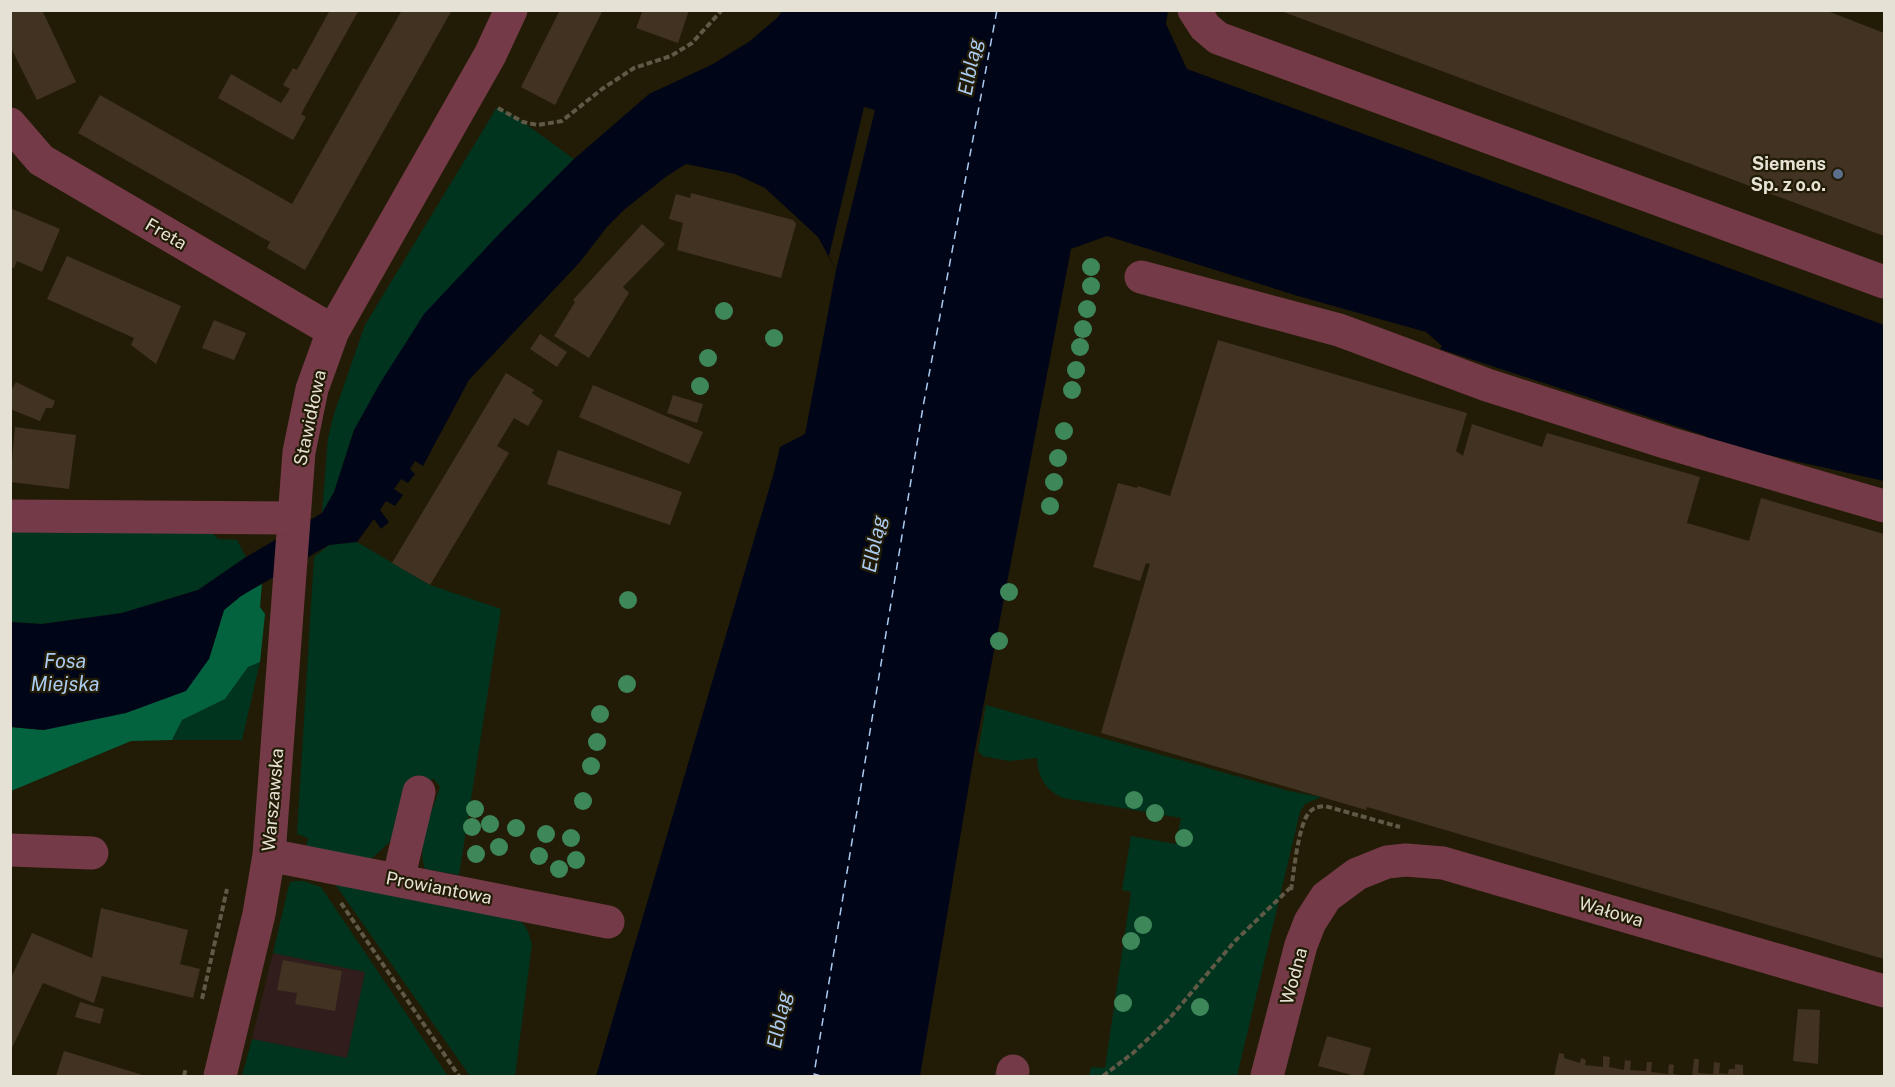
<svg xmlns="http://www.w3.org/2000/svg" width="1895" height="1087" viewBox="0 0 1895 1087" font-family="'Public Sans',sans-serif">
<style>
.commercial{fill:#311e1c}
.green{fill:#00341e}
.forest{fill:#04633f}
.water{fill:#000618}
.pier{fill:#221c06}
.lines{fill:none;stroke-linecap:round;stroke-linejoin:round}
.ferry{stroke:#accbf0;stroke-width:1.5;stroke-dasharray:8 6;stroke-linecap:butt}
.building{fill:#423221}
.path{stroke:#5f5946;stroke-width:4;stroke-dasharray:6 3;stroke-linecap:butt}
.minor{stroke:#753a47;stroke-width:33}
.tree{fill:#3d8759}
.service-dot{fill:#5c6f8a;stroke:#221c06;stroke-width:2}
.labels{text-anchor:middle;stroke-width:4.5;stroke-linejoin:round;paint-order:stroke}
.poi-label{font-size:18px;font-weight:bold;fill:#e5e1d4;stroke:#221c06;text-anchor:end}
.street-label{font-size:18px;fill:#e5e1d4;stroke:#221c06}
.water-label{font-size:20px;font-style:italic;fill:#accbf0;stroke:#221c06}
</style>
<rect width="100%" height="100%" fill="#221c06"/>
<path class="commercial" d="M273,953L365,972L347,1058L252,1039Z"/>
<path class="green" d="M497,107L523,122L574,159L500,233L354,430L334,493L322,513L328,438L334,414L365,325Z
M10,528L210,530L218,539L237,540L246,557L198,590L122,613L42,624L11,622Z
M357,542L430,585L501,609L459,875L425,869C416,843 432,813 440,787L434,779L405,784L394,838L370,860L306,849L308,838L297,834L314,557L329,545Z
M260,662L242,740H172L182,720L225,699L248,667Z
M986,705L1289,791L1321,797L1305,804L1300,812L1237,1076H1089L1091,1067L1105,1068L1131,892L1122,890L1131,836L1176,844L1181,818L1063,798C1045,790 1038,777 1037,758L1009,761L982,756V754L978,752Z
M294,881H303L321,887L448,1076H242L252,1039L347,1058L365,972L273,953L289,885L290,883Z
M335,884L519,920C527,926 529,934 532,944L515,1076H470Z"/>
<path class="forest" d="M262,583L260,607L265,614L260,662L248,667L225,699L182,720L172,740L131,741L11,791L10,727L44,730L209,659L224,610L241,596Z"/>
<path class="water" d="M782,11H1168L1166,24L1187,69L1884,325V481L1706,441V436L1440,349L1442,346L1426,332L1298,296L1107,236L1071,249L974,755L920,1076H596L774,472L780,447L805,434L836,270L818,237L765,188L735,174L686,164L667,176L625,209L607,227L580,262L469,380L423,466L415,461L410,469L415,474L408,483L401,479L394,489L403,495L395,506L386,501L380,510L389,522L381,529L374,519L357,542L329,545L241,596L224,610L209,659L186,691L126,713L44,730L11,727L10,622L42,624L122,613L198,590L246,557L322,513L334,492L354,430L379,385L424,314L500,233L574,159L649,94L713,64L750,41L777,18Z"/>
<path class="pier" d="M864,107L875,110L836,270L829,256Z"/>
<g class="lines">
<path class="ferry" d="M821,1076L814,1074L923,407L997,10"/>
</g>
<path class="building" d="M10,10H42L76,82L37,100L10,46Z
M330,10H359L301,114L306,117L293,140L218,98L231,74L281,103L290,89L283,85L293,68L297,70Z
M402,10H452L305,270L267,248L270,242L78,133L100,95L292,204Z
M560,10H603L555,105L521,87Z
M643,10H689L678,43L636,28Z
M1825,10L1884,33V236L1281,11Z
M691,193L793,220L796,224L781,278L677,250L683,223L669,219L676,194L690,198Z
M10,208L60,229L42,272L17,261L14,268L10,267Z
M642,224L665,244L623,287L629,293L589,358L554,336L575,302L573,300Z
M67,256L181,306L156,364L131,345L134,338L47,299Z
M214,320L246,333L234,360L202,348Z
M540,334L567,352L557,367L530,349Z
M1218,340L1467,413L1456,451L1463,456L1472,424L1542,447L1547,433L1700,477L1687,523L1749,541L1761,498L1884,534V959L1367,807L1366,810L1101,733L1150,564L1146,563L1140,581L1093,567L1118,483L1137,488L1138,486L1170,496Z
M506,373L534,390L532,393L543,401L528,426L514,418L497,446L509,453L430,585L392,563Z
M16,382L55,401L52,408H46L40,421L10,409V393Z
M593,385L703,432L689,464L579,417Z
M673,395L703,404L697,423L667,413Z
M15,427L76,435L69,489L10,482Z
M558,450L682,492L670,525L547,484Z
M101,908L188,930L180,964L200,969L193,998L102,976L94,1003L43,983L10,1052V980L32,933L92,958Z
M283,960L342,971L335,1011L295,1004L297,993L277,990Z
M80,1002L104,1009L100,1024L75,1017Z
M1798,1009L1820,1010L1818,1064L1793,1061Z
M1327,1036L1371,1048L1363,1076H1355L1318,1066Z
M64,1051L146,1076H56Z
M1559,1053L1564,1054V1058L1580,1063L1581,1058L1586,1060L1585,1065L1603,1067V1056L1610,1057L1609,1067L1624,1070L1625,1060L1631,1061L1630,1070L1646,1071L1647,1062H1652L1651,1072L1668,1074L1669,1064L1674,1065L1673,1074L1681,1075V1076H1554Z
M1694,1059H1699L1698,1073L1713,1074L1714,1062L1720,1063L1719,1073L1728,1074L1729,1069H1735V1064L1743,1065V1074L1748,1076H1692Z"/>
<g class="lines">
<path class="path" d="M498,108L523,122L538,125L562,121L602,89L634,68L671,56L692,43L722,10
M1291,890C1294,871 1298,828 1308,814C1313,807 1318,807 1325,806L1400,827
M341,903L459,1076
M202,999L227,889
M184,1076L186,1068
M1103,1076L1133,1053L1169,1019L1235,941L1290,888"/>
<path class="minor" d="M1194,10L1205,27L1218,38L1884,282
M10,124L41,160L333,331
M1141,277L1339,330L1487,385L1668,443L1884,506
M10,516L293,518
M10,850L92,853
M269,855L608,922
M398,880L419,792
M220,1076L259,914L269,855L299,452L312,389L333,331L490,55L511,10
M1012,1076L1013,1071
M1267,1076L1301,945L1310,922L1326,897L1357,874L1387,862L1406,860L1443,863L1884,991"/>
</g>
<g class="tree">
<circle cx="1091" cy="267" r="9"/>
<circle cx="1091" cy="286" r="9"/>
<circle cx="1087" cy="309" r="9"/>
<circle cx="724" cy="311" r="9"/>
<circle cx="1083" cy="329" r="9"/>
<circle cx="774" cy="338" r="9"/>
<circle cx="1080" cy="347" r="9"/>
<circle cx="708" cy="358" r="9"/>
<circle cx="1076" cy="370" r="9"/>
<circle cx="700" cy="386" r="9"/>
<circle cx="1072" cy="390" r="9"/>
<circle cx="1064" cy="431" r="9"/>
<circle cx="1058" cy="458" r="9"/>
<circle cx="1054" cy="482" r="9"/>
<circle cx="1050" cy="506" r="9"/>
<circle cx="1009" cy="592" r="9"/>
<circle cx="628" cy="600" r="9"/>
<circle cx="999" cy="641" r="9"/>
<circle cx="627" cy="684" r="9"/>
<circle cx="600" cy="714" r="9"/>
<circle cx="597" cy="742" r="9"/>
<circle cx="591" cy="766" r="9"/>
<circle cx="1134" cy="800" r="9"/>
<circle cx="583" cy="801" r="9"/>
<circle cx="475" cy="809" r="9"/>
<circle cx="1155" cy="813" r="9"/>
<circle cx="490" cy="824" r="9"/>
<circle cx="472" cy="827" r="9"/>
<circle cx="516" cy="828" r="9"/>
<circle cx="546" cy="834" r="9"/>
<circle cx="571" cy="838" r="9"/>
<circle cx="1184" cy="838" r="9"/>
<circle cx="499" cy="847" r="9"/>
<circle cx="476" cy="854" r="9"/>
<circle cx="539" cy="856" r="9"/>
<circle cx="576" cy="860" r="9"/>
<circle cx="559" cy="869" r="9"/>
<circle cx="1143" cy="925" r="9"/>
<circle cx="1131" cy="941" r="9"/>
<circle cx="1123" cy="1003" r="9"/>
<circle cx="1200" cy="1007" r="9"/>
</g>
<circle class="service-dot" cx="1838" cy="174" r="6"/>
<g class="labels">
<g class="poi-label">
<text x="1826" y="170">Siemens<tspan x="1826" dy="21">Sp. z o.o.</tspan></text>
</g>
<g class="street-label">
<text transform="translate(166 234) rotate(30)" y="6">Freta</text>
<text transform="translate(310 418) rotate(-78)" y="6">Stawidłowa</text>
<text transform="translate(273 800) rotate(-85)" y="6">Warszawska</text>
<text transform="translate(439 888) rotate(11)" y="6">Prowiantowa</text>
<text transform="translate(1611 912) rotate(16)" y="6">Wałowa</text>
<text transform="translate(1294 976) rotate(-75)" y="6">Wodna</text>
</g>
<g class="water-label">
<text transform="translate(970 67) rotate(-79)" y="7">Elbląg</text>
<text transform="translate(874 544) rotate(-79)" y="7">Elbląg</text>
<text x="65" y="668">Fosa<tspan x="65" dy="23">Miejska</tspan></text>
<text transform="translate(779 1020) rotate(-79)" y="7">Elbląg</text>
</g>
</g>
<rect width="1895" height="1087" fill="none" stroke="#e5e1d4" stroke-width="24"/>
</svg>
